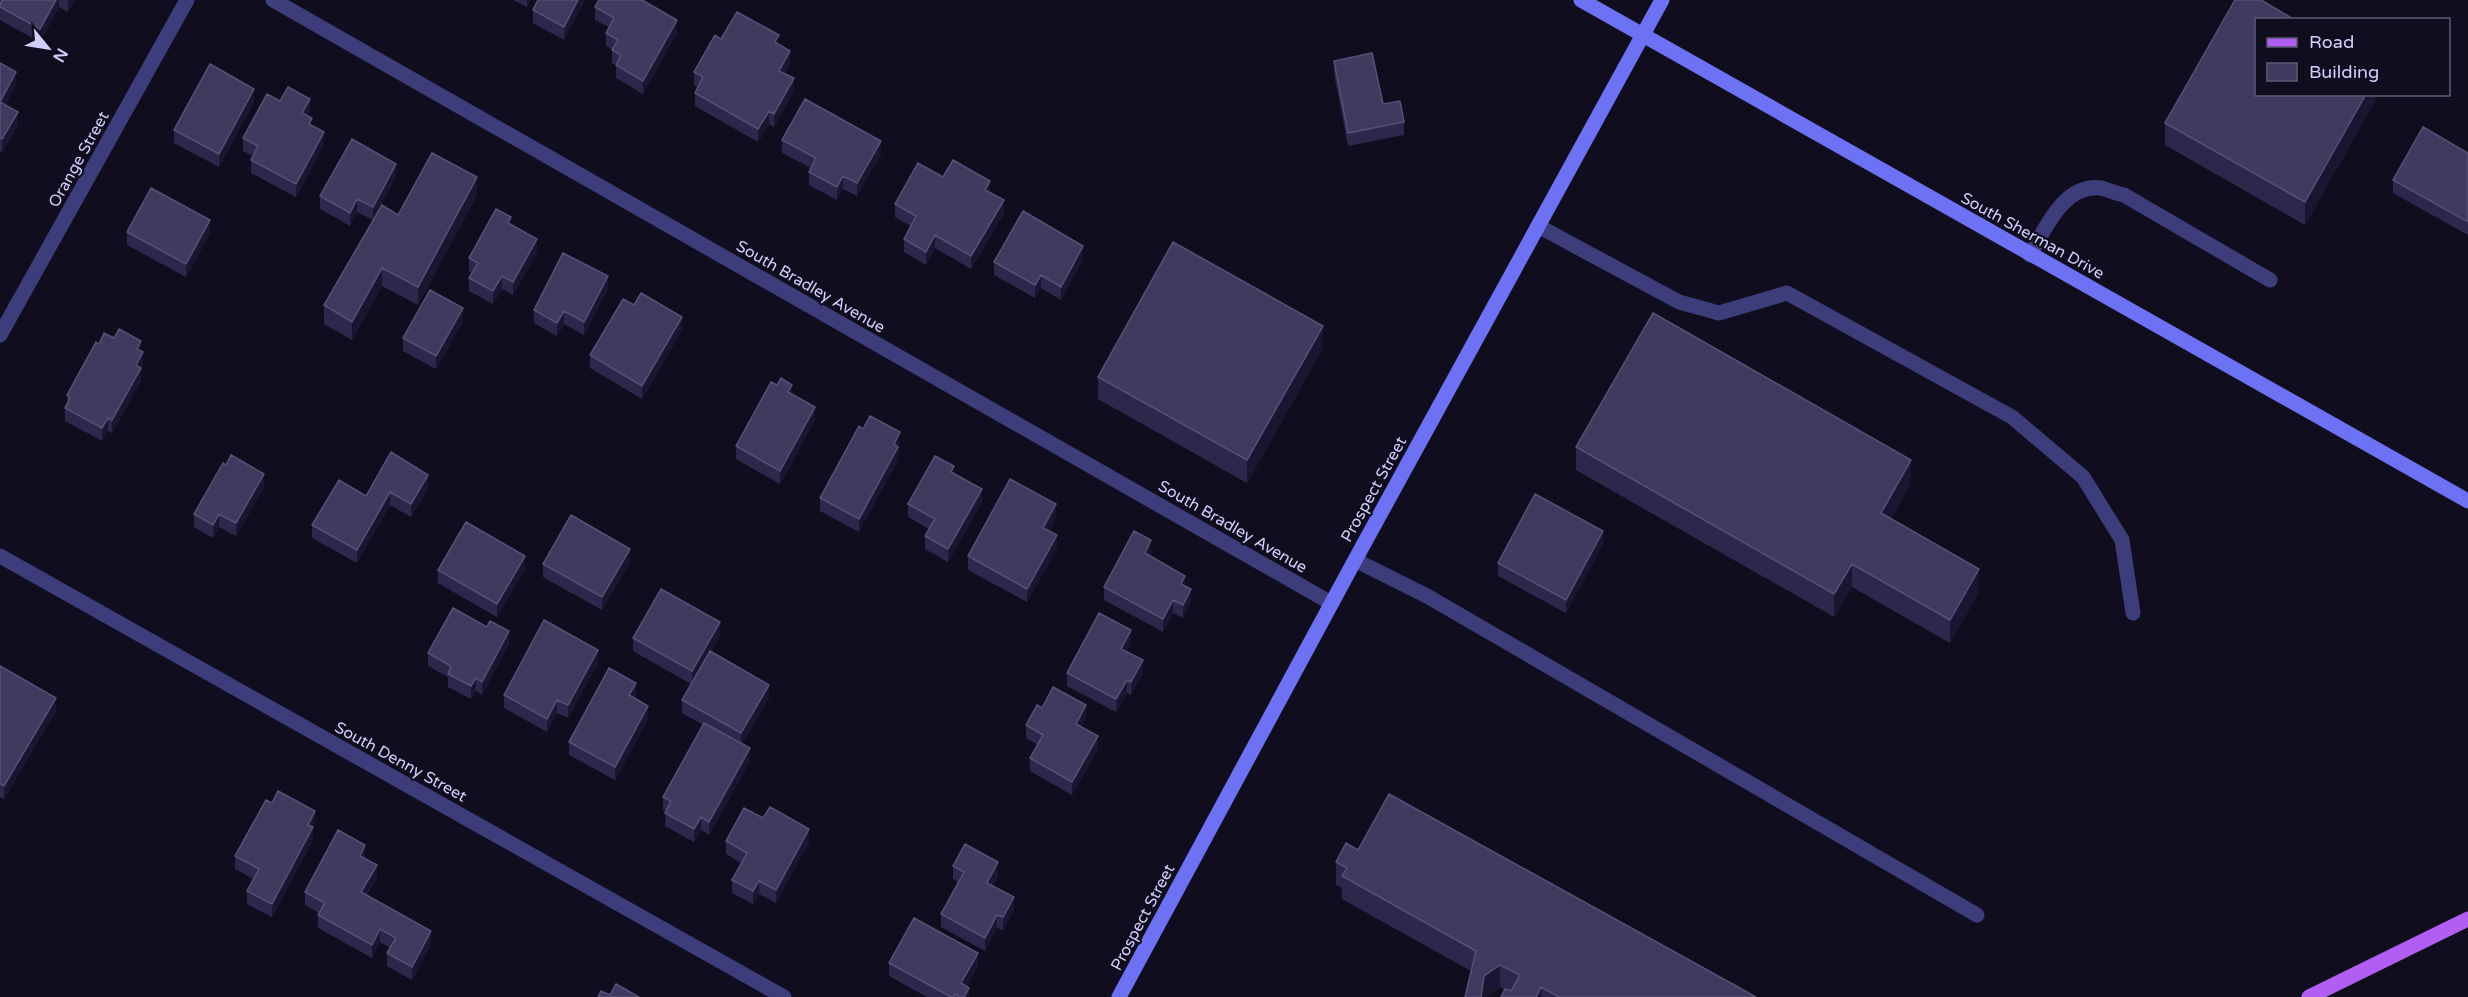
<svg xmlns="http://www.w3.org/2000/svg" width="2468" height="997" viewBox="0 0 2468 997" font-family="'Varela Round',sans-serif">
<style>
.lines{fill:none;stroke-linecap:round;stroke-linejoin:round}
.service{stroke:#3c3d7a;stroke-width:15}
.minor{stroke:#3c3d7a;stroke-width:15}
.secondary{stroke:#6d71f4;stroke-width:15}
.primary{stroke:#b35ef3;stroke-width:15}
.wall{fill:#2d284b}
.shaded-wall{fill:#1a1631}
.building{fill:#3f3a5e;stroke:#565177;stroke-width:1.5}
.labels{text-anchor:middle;stroke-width:4.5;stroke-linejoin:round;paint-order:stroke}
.street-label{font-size:16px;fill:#d1cffb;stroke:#100e1e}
</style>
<rect width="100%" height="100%" fill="#100e1e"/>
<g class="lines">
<path class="service" d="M1538,226L1679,302L1719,313L1787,293L2012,417L2083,477L2122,540L2133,613
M2030,255C2045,229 2064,183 2101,188C2108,190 2116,193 2124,195L2270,280
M1355,560L1427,596L1977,915"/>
<path class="minor" d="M273,0L1331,603
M0,335L187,0
M0,556L784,997"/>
<path class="secondary" d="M1581,0L2468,501
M1119,997L1355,560L1662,0"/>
<path class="primary" d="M2309,997L2468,919"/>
</g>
<path class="wall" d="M2,0H75L68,12L59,7L40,42L0,20V4Z
M513,0H530L527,7Z
M538,0H585L564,40L533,23V10Z
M644,0V1L677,33L643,94L616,78V65L612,63V49L606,46V33L609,27L595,20V7Z
M721,39L779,44L790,64L784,74L794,91L774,127L769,124L758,142L695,106V93L697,87L694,85V72Z
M1334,61L1383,104L1404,122V135L1348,146L1334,74Z
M0,63L16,85L5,105L18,125L2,152L0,151Z
M2379,94L2305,225L2165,145V123Z
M280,101L310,112L307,116L312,126L324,145L296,197L251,173V160L253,156L243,151V138Z
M254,102L219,167L174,143V130Z
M782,140L881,154L857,196L843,189L837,200L809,185V172L811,168L782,153Z
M2468,153V235L2393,193V180Z
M396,177L373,220L357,212L350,226L320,209V196Z
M943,177L990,192L1004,213L971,269L935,248L926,265L904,252V239L911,226L895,217V204Z
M477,195L418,305L382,286L352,340L324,324V305L398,215Z
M511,225L537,252L513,295L502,289L493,304L469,291V278L472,273L469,271V258Z
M127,232L210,233L186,277L127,245Z
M1083,259L1061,300L1041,288L1035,298L994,275V262Z
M608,289L584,335L564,324L557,336L534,323V310Z
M463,321L436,369L403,351V338Z
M682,330L642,399L590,368V355Z
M99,344L141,351L143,365L141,369V381L112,433L108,431L102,441L65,421V408L67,405V395Z
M1323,348L1247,483L1098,399V377Z
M792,394L815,420L780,484L736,459V446Z
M900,445L898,447V460L859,532L820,511V498Z
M1576,447L1911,483L1891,519L1979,592L1950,643L1852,587L1834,617L1576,470Z
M226,465L264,487L236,536L219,527L213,538L194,527V514Z
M954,474L982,502L948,562L925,549V536L929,529L908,517V504Z
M428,488L411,517L390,505L357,563L312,538V525L366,496Z
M1056,517L1049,531L1057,548L1027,602L968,570V556Z
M1603,544L1566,613L1498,576V563Z
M1151,553L1150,556L1185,586L1191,602L1183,618L1173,613L1163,632L1104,600V587Z
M630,562L602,610L543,577V564Z
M525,569L497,617L438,583V570Z
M720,635L711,651L769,698L742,744L750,761L709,835L701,830L694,842L665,826L666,811L663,810V797L703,725L682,713V700L691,684L633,651V638Z
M1131,643L1126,652L1143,673L1131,695L1127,693L1116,712L1067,686V673Z
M509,644L482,695L476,691L471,699L448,687V677L428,666V653Z
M598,663L568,718L557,713L547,732L504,708V695Z
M0,666L56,711L4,799L0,797Z
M636,696L635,698L648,719L615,780L569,755V742Z
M1042,708L1086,718L1081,727L1098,749L1072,795L1030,771V758L1038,745L1026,738V725Z
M315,824L313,828V840L272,917L247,904V891L254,879L235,869V856Z
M726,841L809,842L776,903L759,894L753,904L732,893V880L741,863L726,854Z
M1358,850L1756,997H1501L1505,990L1500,987L1487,997H1465L1471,971L1342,899V888L1336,885V862Z
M365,858L377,878L367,895L431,944L412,980L387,966V953L390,948L380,942L372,958L318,928V915L319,913L305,905V892Z
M953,866L998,875L993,886L1014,910L1003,930L997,928L985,951L941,927V914L958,882L953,879Z
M889,963L978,966L967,986L969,997H927L889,976Z"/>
<path class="shaded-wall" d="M56,0H59V7L40,42V29Z
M68,0H75L68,12Z
M527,0H530L527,7Z
M578,0H585L564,40V27Z
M677,20V33L643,94V81Z
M790,51V64L779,84V71Z
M16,72V85L0,115V102Z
M794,78V91L774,127V114Z
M254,89V102L219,167V154Z
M2366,94H2379L2305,225V202Z
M310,99V112L302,126V113Z
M769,111V124L758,142V129Z
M18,112V125L2,152V139Z
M324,132V145L296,197V184Z
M881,141V154L857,196V183Z
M396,164V177L373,220V207Z
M843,176V189L837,200V187Z
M477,177V195L418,305V287Z
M990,181V194L985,190Z
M357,199V212L350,226V213Z
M1004,200V213L971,269V256Z
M210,220V233L186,277V264Z
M935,235V248L926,265V252Z
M537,239V252L513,295V282Z
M1083,246V259L1061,300V287Z
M382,268V286L352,340V322Z
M1041,275V288L1035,298V285Z
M502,276V289L493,304V291Z
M608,276V289L584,335V322Z
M463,308V321L436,369V356Z
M564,311V324L557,336V323Z
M682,317V330L642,399V386Z
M1323,326V348L1247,483V460Z
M141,341V354L137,349Z
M143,352V365L141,369V381L112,433V420L136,365Z
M792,385V398L788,392Z
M815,407V420L780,484V471Z
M108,418V431L102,441V428Z
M900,432L898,460L859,532V519Z
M1911,460V483L1881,536V513Z
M264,474V487L236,536V523Z
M428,475V488L411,517V504Z
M982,489V502L948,562V549Z
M390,492V505L357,563V550Z
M1056,504V517L1043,541V528Z
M219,514V527L213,538V525Z
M1603,531V544L1566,613V600Z
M1057,535V548L1027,602V589Z
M1151,540V553L1145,566V553Z
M630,549V562L602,610V597Z
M525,556V569L497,617V604Z
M1852,564V587L1834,617V594Z
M1979,569V592L1950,643V620Z
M1185,576V589L1181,584Z
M1191,589V602L1183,618V605Z
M1173,600V613L1163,632V619Z
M720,622V635L692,684V671Z
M1131,630V643L1121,662V649Z
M509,631V644L482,695V682Z
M598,650V663L568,718V705Z
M1143,660V673L1131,695V682Z
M476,678V691L471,699V686Z
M1127,680V693L1116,712V699Z
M636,683V696L629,708V695Z
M769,685V698L741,746V733Z
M56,698V711L4,799V786Z
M557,700V713L547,732V719Z
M1086,705V718L1076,737V724Z
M648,706V719L615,780V767Z
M1098,736V749L1072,795V782Z
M750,748V761L709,835V822Z
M315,811V824L313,828V840L272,917V904Z
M701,817V830L694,842V829Z
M809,829V842L776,903V890Z
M365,845V858L360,856Z
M998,862V875L987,896V883Z
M377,865V878L361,905V892Z
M759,881V894L753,904V891Z
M1014,897V910L1003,930V917Z
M997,915V928L985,951V938Z
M380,929V942L372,958V945Z
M431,931V944L412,980V967Z
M978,953V966L961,996V983Z
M1500,965V987L1487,997H1481L1484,976Z
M1541,987V997H1536Z
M969,988V997H964Z"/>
<path class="building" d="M2,0H56L40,29L0,7V4Z
M538,0H578L564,27L533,10Z
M599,0H642L677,20L643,81L616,65L621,55L612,50L618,40L606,33L614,18L595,7Z
M2235,0H2261L2295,20H2256V94H2366L2305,202L2165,123Z
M737,12L779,35L775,42L790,51L779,71L794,78L774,114L769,111L758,129L695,93L703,77L694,72L715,35L721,39Z
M1372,53L1383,104L1400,101L1404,122L1348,133L1334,61Z
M0,63L16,72L0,102Z
M210,64L254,89L219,154L174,130Z
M288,87L310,99L302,113L312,118L309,124L324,132L296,184L251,160L258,146L243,138L267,94L280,101Z
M805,99L881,141L857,183L843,176L837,187L809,172L816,158L782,140Z
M0,102L18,112L2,139L0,138Z
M2423,127L2468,153V222L2393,180Z
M352,139L396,164L373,207L357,199L350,213L320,196Z
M432,153L477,177L418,287L382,268L352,322L324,305L382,205L398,215Z
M953,160L990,181L985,190L1004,200L971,256L935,235L926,252L904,239L916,216L895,204L918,163L943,177Z
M151,188L210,220L186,264L127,232Z
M496,209L511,217L508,223L537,239L513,282L502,276L493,291L469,278L478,263L469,258Z
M1023,211L1083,246L1061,287L1041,275L1035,285L994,262Z
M1173,242L1323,326L1247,460L1098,377Z
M563,253L608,276L584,322L564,311L557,323L534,310Z
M430,290L463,308L436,356L403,338Z
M641,293L682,317L642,386L590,355L623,299L634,305Z
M1653,313L1911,460L1881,513L1979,569L1950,620L1852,564L1834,594L1576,447Z
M119,329L141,341L137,349L143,352L136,365L141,368L112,420L108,418L102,428L65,408L70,398L67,395L96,342L99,344L104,333L114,338Z
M781,378L792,385L788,392L815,407L780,471L736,446L771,382L777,385Z
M870,416L900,432L894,444L898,447L859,519L820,498L859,426L863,429Z
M391,452L428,475L411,504L390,492L357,550L312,525L339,480L366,496Z
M231,455L264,474L236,523L219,514L213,525L194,514L223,463L226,465Z
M935,456L954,466L951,472L982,489L948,549L925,536L935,519L908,504Z
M1010,479L1056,504L1043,528L1057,535L1027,589L968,556Z
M1535,494L1603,531L1566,600L1498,563Z
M571,515L630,549L602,597L543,564Z
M466,522L525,556L497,604L438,570Z
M1134,531L1151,540L1145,553L1185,576L1181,584L1191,589L1183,605L1173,600L1163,619L1104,587Z
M661,589L720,622L692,671L633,638Z
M453,608L487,627L490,621L509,631L482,682L476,678L471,686L448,674L451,666L428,653Z
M1099,613L1131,630L1121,649L1143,660L1131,682L1127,680L1116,699L1067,673Z
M544,620L598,650L568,705L557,700L547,719L504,695Z
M710,651L769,685L741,733L682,700Z
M0,666L56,698L4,786L0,784Z
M609,668L636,683L629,695L648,706L615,767L569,742Z
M1053,687L1086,705L1076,724L1098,736L1072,782L1030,758L1043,735L1026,725L1037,705L1042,708Z
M704,723L750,748L709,822L701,817L694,829L665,813L671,801L663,797Z
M278,791L315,811L308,825L313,827L272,904L247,891L259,869L235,856L266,800L272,803Z
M1389,794L1756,997H1559L1541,987L1536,997H1501L1505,989L1511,991L1520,975L1500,965L1484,976L1481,997H1465L1476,951L1342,876L1347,868L1336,862L1346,843L1358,850Z
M770,807L809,829L776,890L759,881L753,891L732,880L747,853L726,841L744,808L763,818Z
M338,830L365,845L360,856L377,865L361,892L431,931L412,967L387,953L396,938L380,929L372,945L318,915L325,903L305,892Z
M965,844L998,862L987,883L1014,897L1003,917L997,915L985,938L941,914L964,872L953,866Z
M914,918L978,953L961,983L969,988L964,997H960L955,994L953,997H951L889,963Z
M616,984L639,997H598L601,991L610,995Z"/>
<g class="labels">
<g class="street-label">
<text transform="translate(78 159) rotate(-61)" y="6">Orange Street</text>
<text transform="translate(2033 235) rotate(29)" y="6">South Sherman Drive</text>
<text transform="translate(811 286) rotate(30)" y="6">South Bradley Avenue</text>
<text transform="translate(1373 489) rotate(-61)" y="6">Prospect Street</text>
<text transform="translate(1233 526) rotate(30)" y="6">South Bradley Avenue</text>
<text transform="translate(401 761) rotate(29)" y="6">South Denny Street</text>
<text transform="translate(1142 917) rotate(-62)" y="6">Prospect Street</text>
</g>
</g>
<rect x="2255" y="18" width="195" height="78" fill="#100e1e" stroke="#5d5b76" stroke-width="1.5"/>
<rect x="2267" y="38" width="30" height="9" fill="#b35ef3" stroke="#5d5b76" stroke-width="1.5"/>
<text x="2309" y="48" font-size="18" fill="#d1cffb">Road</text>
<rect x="2267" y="63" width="30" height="18" fill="#3f3a5e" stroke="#5d5b76" stroke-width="1.5"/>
<text x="2309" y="78" font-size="18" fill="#d1cffb">Building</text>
<g transform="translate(48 48) rotate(120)" stroke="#100e1e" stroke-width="4.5" paint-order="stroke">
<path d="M0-4.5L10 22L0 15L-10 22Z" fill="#d1cffb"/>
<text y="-9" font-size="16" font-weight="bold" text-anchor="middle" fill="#d1cffb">N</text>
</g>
</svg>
